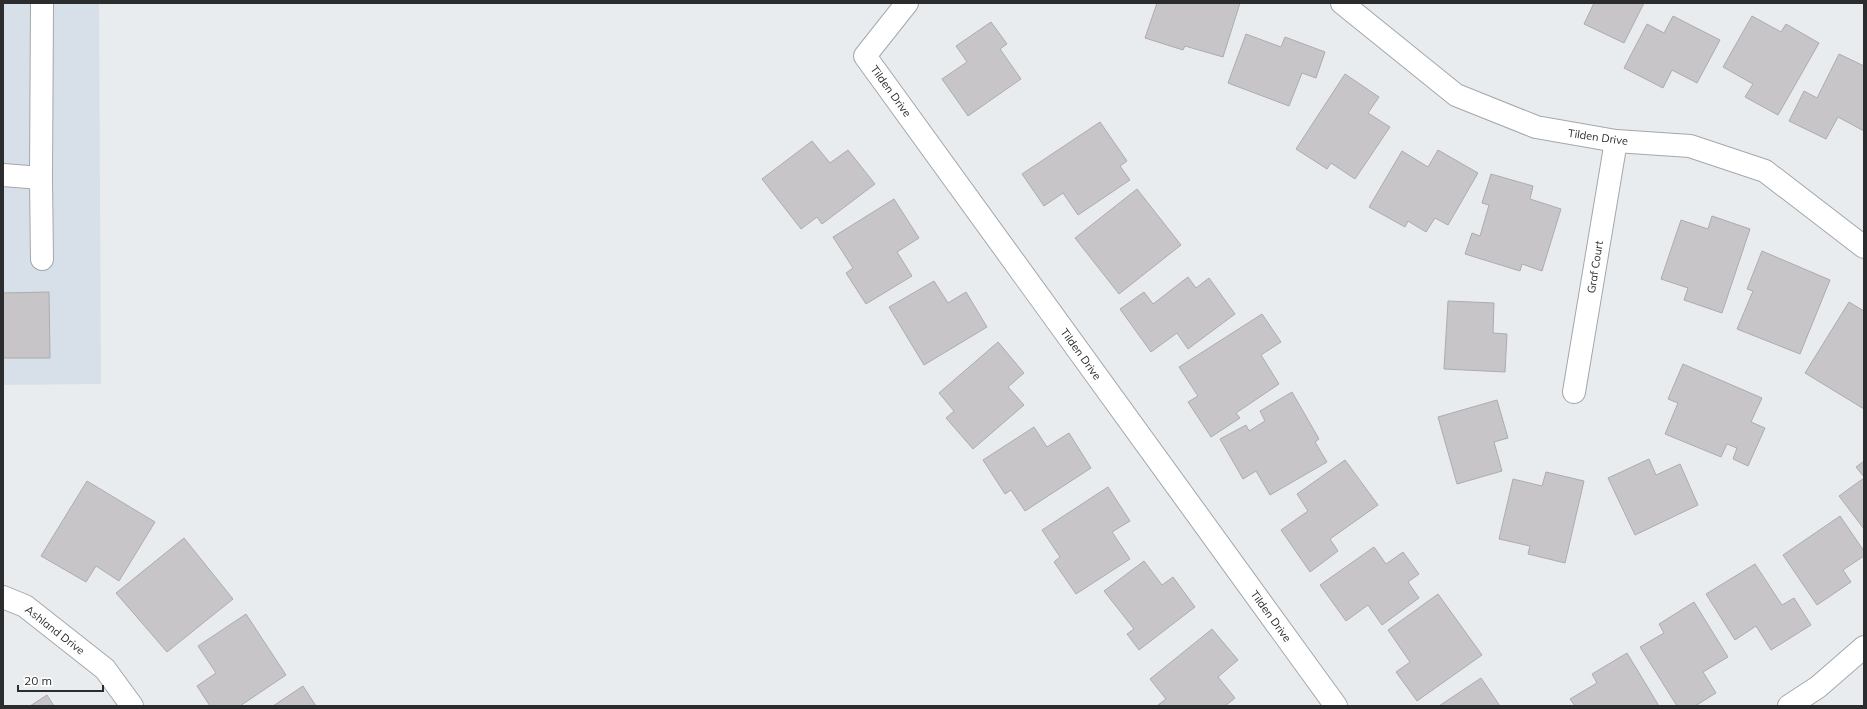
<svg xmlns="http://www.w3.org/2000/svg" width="1867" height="709" viewBox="0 0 1867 709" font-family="Mulish,sans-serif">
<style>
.built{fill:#d7e0e9}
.building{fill:#c7c5c8;stroke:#adabae}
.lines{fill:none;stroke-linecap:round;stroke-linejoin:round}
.minor-casing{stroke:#a4a7aa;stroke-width:24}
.minor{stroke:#fff;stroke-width:22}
.labels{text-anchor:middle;stroke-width:3;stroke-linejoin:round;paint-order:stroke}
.street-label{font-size:11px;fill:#2b2c2d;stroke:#fff}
</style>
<rect width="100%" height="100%" fill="#e9ecef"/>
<path class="built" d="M3,3H99L101,384L3,385Z"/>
<path class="building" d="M1157,3H1240L1223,57L1185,46L1183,50L1145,38Z
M1594,3H1644L1624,43L1584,24Z
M1673,16L1720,40L1697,83L1672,70L1663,88L1624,68L1647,24L1664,33Z
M1752,16L1781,32L1786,24L1819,43L1778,115L1745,97L1753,84L1723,67Z
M991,22L1007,44L1000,49L1021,79L968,116L942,79L967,62L956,46Z
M1246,34L1281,47L1285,37L1325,52L1316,78L1302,73L1289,106L1228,83Z
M1839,54L1864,66V131L1838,117L1826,139L1789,121L1804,91L1817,98Z
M1345,74L1379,97L1368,113L1390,127L1355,179L1331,163L1327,169L1296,149Z
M1100,122L1127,161L1120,166L1130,180L1078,215L1063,193L1044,206L1022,174Z
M812,141L830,163L848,150L875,184L822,224L817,217L801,229L762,179Z
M1438,150L1478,173L1448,225L1435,218L1426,232L1408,221L1405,227L1369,207L1402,151L1428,167Z
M1491,174L1533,186L1530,199L1561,209L1542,271L1522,264L1520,271L1465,254L1472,233L1480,236L1489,205L1482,203Z
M1137,189L1181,245L1119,294L1075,238Z
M894,199L919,238L897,252L912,276L866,304L846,273L853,268L833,237Z
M1712,216L1750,229L1722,313L1684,300L1688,288L1661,279L1681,220L1708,229Z
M1762,251L1830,280L1800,354L1737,329L1753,291L1747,289Z
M1188,277L1196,288L1209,278L1235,314L1188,349L1177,333L1151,352L1120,309L1144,292L1153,304Z
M934,281L948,303L966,292L987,327L924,365L889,307Z
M49,292L50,358H3V293Z
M1448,301L1494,303L1493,333L1507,334L1505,372L1444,369Z
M1849,302L1864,311V409L1805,373Z
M1262,314L1281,342L1261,355L1279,384L1236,413L1240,418L1211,437L1188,402L1198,396L1179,367Z
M998,342L1024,373L1008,387L1024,405L973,449L946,418L954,411L939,393Z
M1683,364L1762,398L1751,422L1765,428L1748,466L1733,459L1737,448L1727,444L1721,457L1665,434L1678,403L1668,399Z
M1292,392L1319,439L1315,442L1327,462L1270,495L1256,471L1243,479L1220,439L1246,425L1249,431L1265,421L1260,411Z
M1497,400L1508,438L1494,442L1502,471L1457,484L1438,417Z
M1034,427L1047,447L1069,433L1091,468L1025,511L1011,490L1005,494L983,460Z
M1649,459L1656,475L1680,464L1698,505L1635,535L1608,478Z
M1345,460L1378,505L1330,539L1338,551L1310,572L1281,530L1308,511L1297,494Z
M1864,461V477L1856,467Z
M1546,472L1584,481L1565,563L1528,554L1530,546L1499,539L1513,479L1542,486Z
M1864,478V529L1839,496Z
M87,481L155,522L119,581L96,566L86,582L41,556Z
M1108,487L1130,521L1112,532L1130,559L1076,594L1054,562L1060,557L1042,530Z
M1840,516L1864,551V556L1843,570L1851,582L1817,605L1783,555Z
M184,538L233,599L167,652L116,593Z
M1374,547L1386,564L1403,552L1419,574L1408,582L1419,598L1382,625L1368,605L1346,621L1320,585Z
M1144,561L1162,585L1173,577L1195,607L1139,650L1127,634L1134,629L1104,591Z
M1755,564L1782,605L1794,598L1811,625L1771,650L1756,626L1735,640L1706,594Z
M1438,594L1482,655L1417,701L1396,672L1410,662L1388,630Z
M1694,602L1728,657L1703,672L1716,693L1695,706H1677L1640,647L1664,633L1659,624Z
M246,614L286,675L240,706H210L197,686L216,673L198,646Z
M1212,629L1238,660L1218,677L1235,698L1225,706H1159L1158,705L1166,699L1150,679Z
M1627,653L1659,706H1575L1570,699L1597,683L1592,674Z
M1481,678L1500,706H1439Z
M303,686L316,706H273Z
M47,695L54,706H30Z"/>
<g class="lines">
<defs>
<path id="minor" d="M907,3L865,56L1336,706
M1342,3L1456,95L1536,127L1616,141L1690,146L1765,171L1864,247
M3,175L41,178L42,259
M41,178L42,3
M1574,392L1616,141
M3,597L25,606L105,669L132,706
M1789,706L1818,687L1864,647"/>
</defs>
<use href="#minor" class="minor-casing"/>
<use href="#minor" class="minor"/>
</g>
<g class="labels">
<g class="street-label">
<text transform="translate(891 91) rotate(54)" y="4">Tilden Drive</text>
<text transform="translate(1598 137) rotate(8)" y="4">Tilden Drive</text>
<text transform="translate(1595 267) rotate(-81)" y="4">Graf Court</text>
<text transform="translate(1081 354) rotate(54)" y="4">Tilden Drive</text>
<text transform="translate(1271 616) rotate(54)" y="4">Tilden Drive</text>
<text transform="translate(55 630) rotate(38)" y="4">Ashland Drive</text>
</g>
</g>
<rect width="1867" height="709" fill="none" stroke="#2b2c2d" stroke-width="8"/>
<path d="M18 685v6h85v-6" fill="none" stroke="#2b2c2d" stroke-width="2"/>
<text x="24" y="685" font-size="12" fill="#2b2c2d" stroke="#ffffff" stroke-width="3" paint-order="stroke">20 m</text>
</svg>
